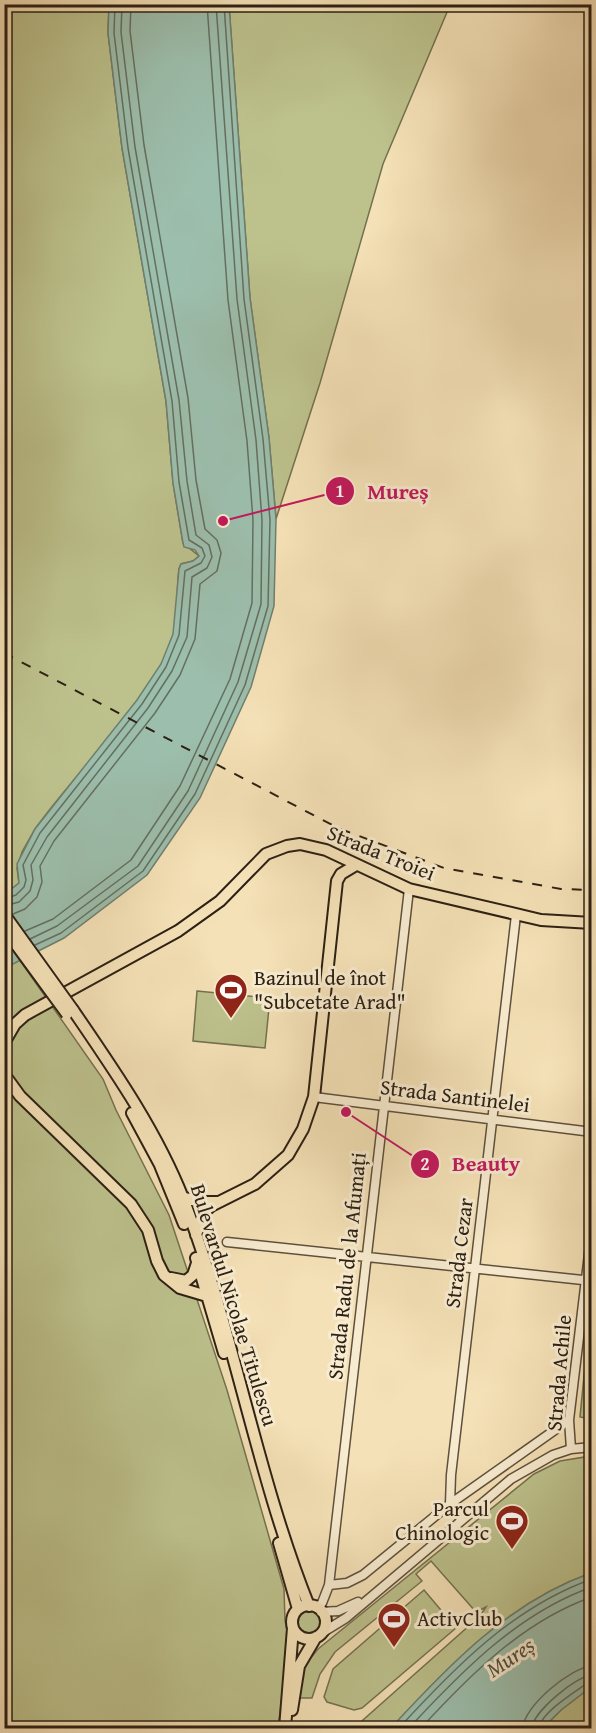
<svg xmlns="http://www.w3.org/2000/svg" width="596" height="1733" viewBox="0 0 596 1733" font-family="'Gentium Book Plus',serif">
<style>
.green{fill:#bdc28d;stroke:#747150;stroke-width:1.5}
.water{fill:#9cbeac;stroke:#6f7f6f;stroke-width:1.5}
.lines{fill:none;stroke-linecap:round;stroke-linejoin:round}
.shore{stroke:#646f60;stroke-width:1.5}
.minor-casing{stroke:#5e503d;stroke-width:11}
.major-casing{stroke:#2c2014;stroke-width:14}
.minor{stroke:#f8ecd0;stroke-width:8}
.major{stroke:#f5e1b7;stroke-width:10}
.rail{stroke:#2c2014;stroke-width:2;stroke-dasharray:10 10;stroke-linecap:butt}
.major-bridge-casing{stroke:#2c2014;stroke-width:14;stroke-linecap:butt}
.major-bridge{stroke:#f5e1b7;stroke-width:10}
.labels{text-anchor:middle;stroke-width:6;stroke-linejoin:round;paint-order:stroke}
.street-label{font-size:21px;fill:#2c2014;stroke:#f8ecd0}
.poi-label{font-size:21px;fill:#2c2014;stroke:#f8ecd0;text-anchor:start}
.water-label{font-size:22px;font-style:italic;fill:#4e4f42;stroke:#f8ecd0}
.leader{fill:none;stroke:#c2185b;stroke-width:2}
.callout-dot{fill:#c2185b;stroke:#f8ecd0;stroke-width:2}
.mark-label{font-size:18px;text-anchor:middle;font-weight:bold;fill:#fff}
.callout-label{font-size:22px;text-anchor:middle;font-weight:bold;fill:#c2185b;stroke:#f8ecd0;stroke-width:6;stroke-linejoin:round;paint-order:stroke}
</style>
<rect width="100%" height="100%" fill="#f5e1b7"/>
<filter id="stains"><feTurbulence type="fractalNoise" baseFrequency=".00333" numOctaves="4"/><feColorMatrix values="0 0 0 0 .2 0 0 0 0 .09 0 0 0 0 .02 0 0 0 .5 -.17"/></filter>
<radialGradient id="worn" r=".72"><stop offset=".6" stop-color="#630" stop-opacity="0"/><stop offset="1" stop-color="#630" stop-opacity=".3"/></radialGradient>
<path class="green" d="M5,5H109L108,33L122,148L166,401L173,483L183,543L199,556L193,561L181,564L179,569C176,590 179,612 174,633C158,695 73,774 35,829L22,852L17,868L19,883L5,894Z
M229,5H450L383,164L320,383L276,519L269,438L250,298Z
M19,959L103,1079L116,1110L169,1215L227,1390L284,1589L285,1621L289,1640L278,1728H5L4,968Z
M197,991L270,998L265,1048L193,1041Z
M590,1315H592L591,1419L580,1417Z
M591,1456V1573C509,1602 449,1665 391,1728H354L480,1616L486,1607L476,1612L431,1561L416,1574L422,1581L335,1652L320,1674L312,1698H298L305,1665L318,1649L534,1474L560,1461Z
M424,1590L456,1628L362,1708L354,1710L327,1702L324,1697L333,1669Z
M297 1622a12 12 0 1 1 24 0a12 12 0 1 1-24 0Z
M591,1687V1728H543L561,1710Z"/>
<path class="water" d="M109,5H229L250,298L269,438L276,519L274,606L251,687L200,798L147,875L64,938L5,968V894L19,883L17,864L35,829L137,700L161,664L173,634L179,569L181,564L193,561L199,556L195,550L184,547L183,543L173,483L166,401L122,148L108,33Z
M591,1573V1687L561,1710L543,1728H391C449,1665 509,1602 591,1573Z"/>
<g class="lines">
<path class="shore" d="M4,899L16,895L24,887L26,880L23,865L40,833L142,704L166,667L179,635L185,571L201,563L205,556L202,548L189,540L179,482L172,401L128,148L114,33L115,4
M4,906L19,902L30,891L33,880L31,865L47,837L148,708L172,671L187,637L192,577L207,568L212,557L209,545L196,535L187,481L179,400L135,147L121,32L122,4
M13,914L25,909L37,897L42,882L40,866L54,841L155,713L180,675L195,639L200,584L217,571L221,553L217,540L205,529L196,480L188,398L144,145L130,31L131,4
M25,931L53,919L131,860L180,786L230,679L252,603L253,520L247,441L228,300L207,4
M30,939L57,926L138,866L188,791L238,682L261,604L262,520L256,440L237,299L216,4
M35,945L61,933L143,871L195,794L245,685L268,606L270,520L263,439L244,299L224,4
M399,1728C454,1668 513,1607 592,1579
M409,1728C461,1672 518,1613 592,1587
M421,1728C469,1676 523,1621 592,1597
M523,1728C523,1707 571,1667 592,1666
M532,1728C533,1712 576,1676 592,1675
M539,1728C541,1713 573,1693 586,1684L592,1683"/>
<defs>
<path id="minor" d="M314,1097L592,1132
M227,1242L592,1281
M571,1449L569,1420L592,1229
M461,1519L450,1504L451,1475L516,915
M329,1585L347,1583L363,1575L450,1504L569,1420
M317,1608L322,1603L329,1585L409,889
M321,1612L338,1611L358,1602
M320,1634L346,1618L511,1479L553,1455L571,1449L592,1447"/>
<path id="major" d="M73,1010C114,1070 156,1130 183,1198C234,1331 256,1474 309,1606
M4,1043L15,1024L25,1015L178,931L220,901L266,854L287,846L300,844L326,850L409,889L541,920L592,923
M4,1074L20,1096L131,1204L148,1230L157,1261L164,1275L180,1288L207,1296
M132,1113L160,1165L184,1224
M182,1197L199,1202H217
M196,1235L203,1213L211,1206L255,1184L288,1155L303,1129L314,1097L337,881L341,874L356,865
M196,1258L224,1353
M171,1278L186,1281L193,1275L197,1263
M279,1543L298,1609
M292 1622a17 17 0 1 1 34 0a17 17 0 1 1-34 0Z
M292,1710L299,1666L316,1637
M285,1728L293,1628"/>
</defs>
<use href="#minor" class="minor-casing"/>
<use href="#major" class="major-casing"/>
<use href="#minor" class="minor"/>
<use href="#major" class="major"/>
<path class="rail" d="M4,653L338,828L444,868L561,889L592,890"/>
<defs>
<path id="major-bridge" d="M4,914L73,1010
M4,928L67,1014"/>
</defs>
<use href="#major-bridge" class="major-bridge-casing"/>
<use href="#major-bridge" class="major-bridge"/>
</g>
<defs>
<symbol id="stadium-pin" viewBox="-11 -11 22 30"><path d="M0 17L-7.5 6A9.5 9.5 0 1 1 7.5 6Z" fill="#8f2418" stroke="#f8ecd0"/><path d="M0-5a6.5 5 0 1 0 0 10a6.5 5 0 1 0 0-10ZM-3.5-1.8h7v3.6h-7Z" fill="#fff"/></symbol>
</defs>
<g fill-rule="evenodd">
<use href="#stadium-pin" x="212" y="971" width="38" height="52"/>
<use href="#stadium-pin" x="493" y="1502" width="38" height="52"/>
<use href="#stadium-pin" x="375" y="1600" width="38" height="52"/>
</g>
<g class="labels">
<g class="street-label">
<text transform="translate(381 853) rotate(22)" y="7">Strada Troiei</text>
<text transform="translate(455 1096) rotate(7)" y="7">Strada Santinelei</text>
<text transform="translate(459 1253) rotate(-83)" y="7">Strada Cezar</text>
<text transform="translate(347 1266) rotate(-84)" y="7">Strada Radu de la Afumați</text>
<text transform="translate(234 1305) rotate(73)" y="7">Bulevardul Nicolae Titulescu</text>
<text transform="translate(559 1373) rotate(-85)" y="7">Strada Achile</text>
</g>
<g class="poi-label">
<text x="254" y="985">Bazinul de înot<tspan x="254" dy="24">"Subcetate Arad"</tspan></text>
<text x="489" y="1516" text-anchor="end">Parcul<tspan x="489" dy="24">Chinologic</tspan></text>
<text x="417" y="1626">ActivClub</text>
</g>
<g class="water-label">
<text transform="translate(510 1657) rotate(-34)" y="8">Mureș</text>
</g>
</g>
<path class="leader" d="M223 521L340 491M346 1112L425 1164"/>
<g class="callout-dot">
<circle cx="223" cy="521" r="6"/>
<circle cx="346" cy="1112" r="6"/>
<circle cx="340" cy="491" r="15"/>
<circle cx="425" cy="1164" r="15"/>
</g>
<g class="mark-label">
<text x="340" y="497">1</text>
<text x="425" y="1170">2</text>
</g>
<g class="callout-label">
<text x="398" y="499">Mureș</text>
<text x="486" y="1171">Beauty</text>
</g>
<rect width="596" height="1733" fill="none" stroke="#f5e1b7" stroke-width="24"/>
<rect x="6" y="6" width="584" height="1721" fill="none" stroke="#2c2014" stroke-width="3"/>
<rect x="12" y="12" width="572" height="1709" fill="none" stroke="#2c2014" stroke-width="1.5"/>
<rect width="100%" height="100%" filter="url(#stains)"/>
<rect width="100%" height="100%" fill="url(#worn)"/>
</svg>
